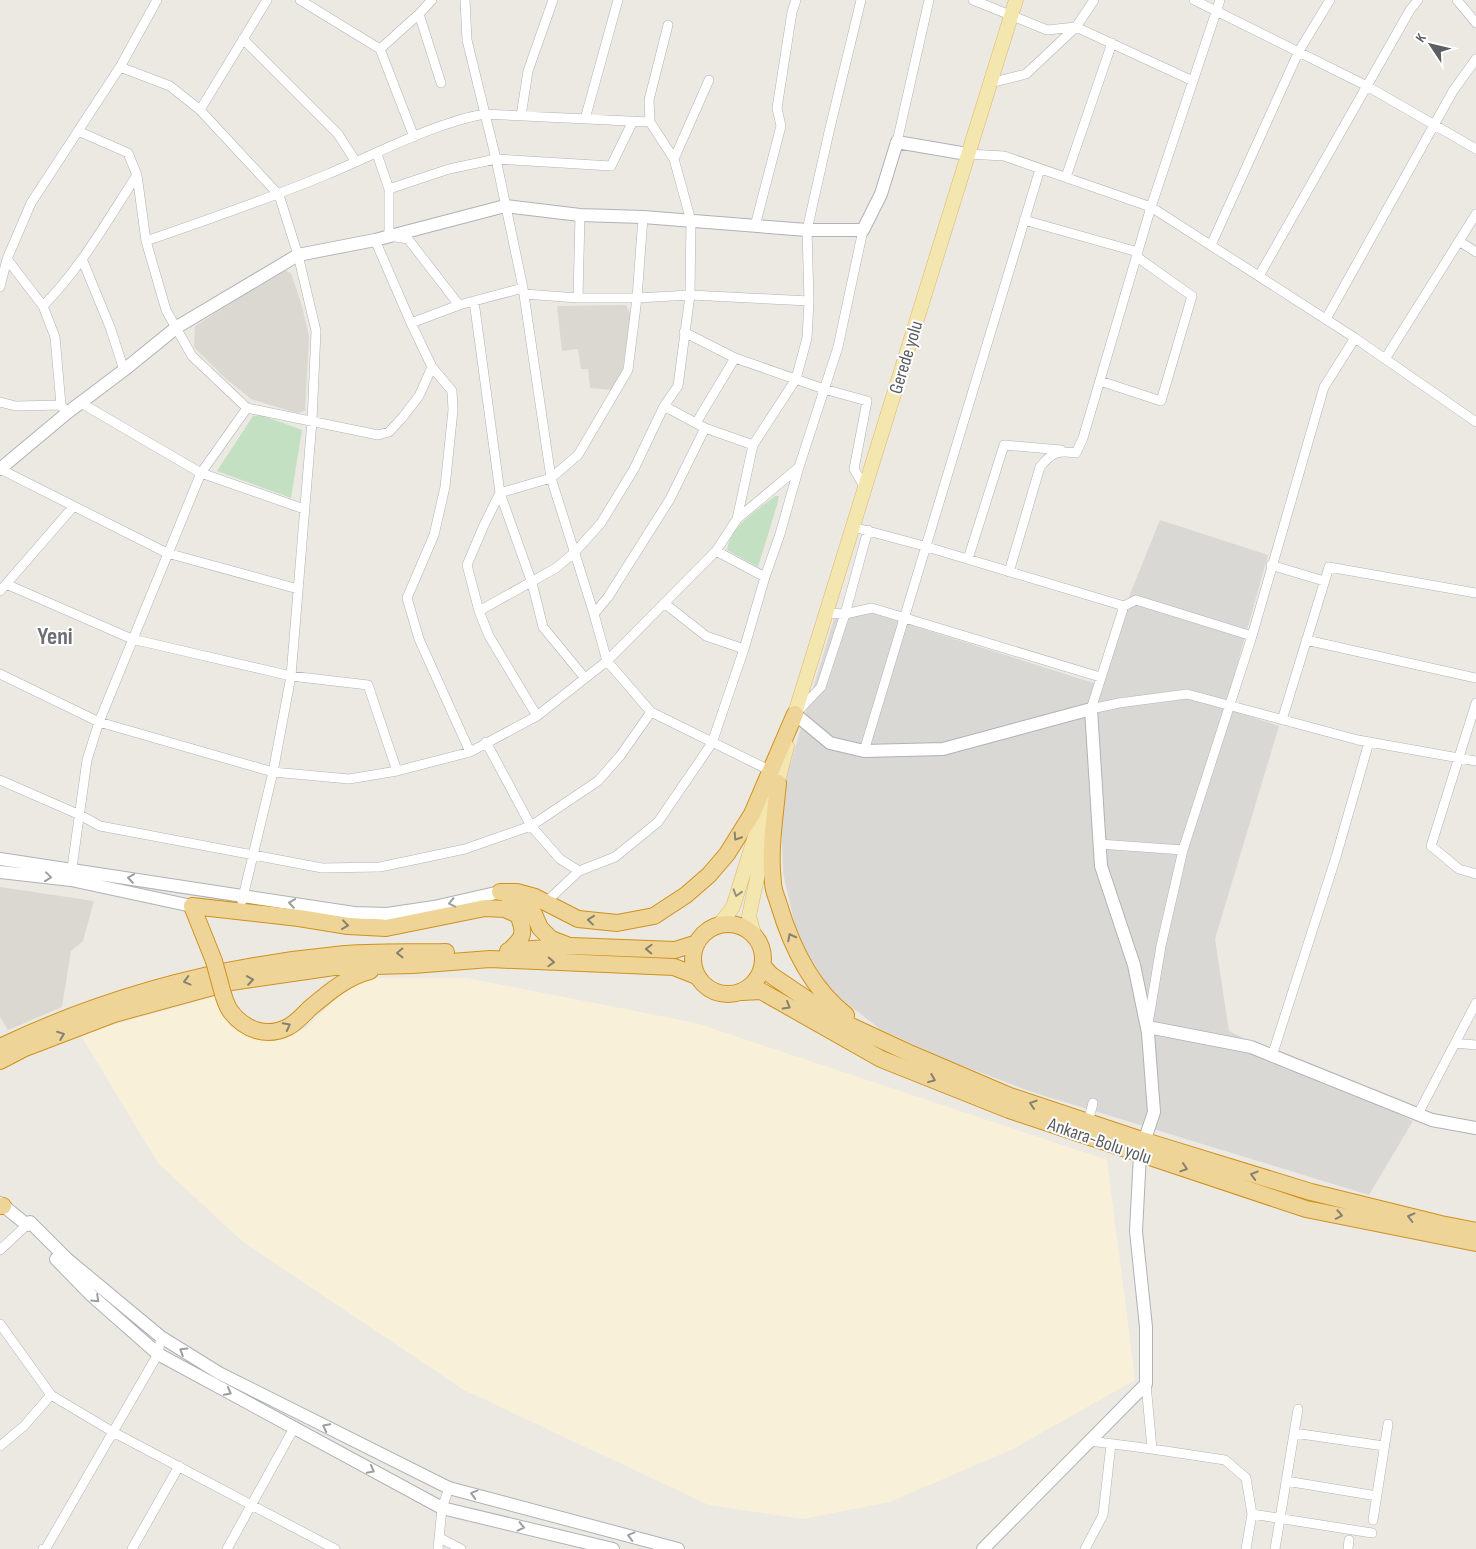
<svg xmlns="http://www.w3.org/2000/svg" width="1476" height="1549" viewBox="0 0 1476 1549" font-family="'Sofia Sans Condensed',sans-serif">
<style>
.commercial{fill:#f9f0da}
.industrial{fill:#dad8d4}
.education{fill:#dbd8d1}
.green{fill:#c3e0c2}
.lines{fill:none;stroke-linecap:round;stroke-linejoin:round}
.street-casing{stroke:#b0b3b6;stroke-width:10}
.secondary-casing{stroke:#afb2b6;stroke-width:14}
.primary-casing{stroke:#deb868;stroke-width:15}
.highway-casing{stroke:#d0911d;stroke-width:18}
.street{stroke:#fff;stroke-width:9}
.secondary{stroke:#fff;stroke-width:12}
.primary{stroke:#f4e6af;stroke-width:14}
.highway{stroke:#eed496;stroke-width:16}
.highway-bridge-casing{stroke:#d0911d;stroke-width:18;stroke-linecap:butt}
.highway-bridge{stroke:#eed496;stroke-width:16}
.oneway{stroke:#878171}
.oneway2{stroke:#9d9ea0}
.oneway3{stroke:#918e7c}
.labels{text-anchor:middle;stroke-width:4;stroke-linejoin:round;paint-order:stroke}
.street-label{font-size:19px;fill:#5b5e61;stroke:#fff}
.district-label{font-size:24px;font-weight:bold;fill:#6c6f73;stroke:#fff}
</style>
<rect width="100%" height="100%" fill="#ebe9e2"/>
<path class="commercial" d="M366,978H467L696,1023L1107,1160L1135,1380L1013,1449L890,1502L803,1519L709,1505L464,1390L243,1242L158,1163L80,1034L217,996L220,1012L230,1026L243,1034L256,1038L279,1040L293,1035L307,1027L342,993Z"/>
<path class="industrial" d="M1160,520L1268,555L1225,708L1279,726L1215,939L1229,1031L1413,1121L1369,1195L1032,1092L950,1061L880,1029L831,991L798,938L783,873L781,809L788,771L834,619L872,613L1094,683Z"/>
<path class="education" d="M283,270L291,273L302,306L309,337L305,411L297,413L251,399L225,378L194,347L195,326Z
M626,305L631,315L622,373L613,390L590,388L588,369H581L578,349L562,351L557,306Z
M0,887L94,901L83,941L71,951L62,1007L8,1030L0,1017Z"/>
<path class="green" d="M261,415L302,430L291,498L217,471L253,416Z
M775,496H779L777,505L758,567L727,550C731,525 757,511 775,496Z"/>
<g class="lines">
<defs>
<path id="street" d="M300,0L380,49L414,137
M465,0L467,40L496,159L523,288L551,478L594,614L607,661L651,712L773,772
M973,0L1047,30L1076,27L1193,81
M1194,0L1367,86L1476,149
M1457,0L1476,23
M419,14L441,83
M243,39L338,134L356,162
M380,49L419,14L432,0
M120,67L170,86L200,110L279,195L298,255L316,331L312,421L291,676L273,772L242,901
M990,83L1026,74L1076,27L1094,0
M200,110L267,0
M521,116L528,71L553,0
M585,119L618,0
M650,122L649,100L668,25
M78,131L128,153L137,175L146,241L166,310L192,356L247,408L378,435L389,432L402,418L419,396L432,367
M897,142L929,0
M377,154L389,189V236L408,239L459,305
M967,154L1004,156L1151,207L1355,338L1476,422
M674,159L709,80
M1066,177L1112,43
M389,189L449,169L496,159L611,166L633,121
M1024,220L1138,252
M755,226L781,126L777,108L792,12L796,0
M375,240L411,323L432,367L452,391L453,410L445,487L434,535L407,598L419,639L470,752
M146,241C207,220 268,199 328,174C378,153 432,124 484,114L650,122L674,159L691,221L690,295L678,386L664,406L634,469L601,523L575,552L556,568L479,611
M1459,241L1476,252
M1211,245L1299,51L1330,0
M7,259L43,306L55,337L61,405L67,413
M82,259L110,327L124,370
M1259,276L1410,10L1418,0
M0,287L7,259L31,203L120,67L157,0
M524,294L578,298H637L690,295L809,301
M578,298L580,215
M474,301L500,493L532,583L543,627L584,677
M43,306C81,268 108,219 137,175
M1326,319L1453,91L1476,59
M411,323L459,305L523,288
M684,332L735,358L824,389L867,401L854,469L865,488
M1385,359L1476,214
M1100,381L1161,401L1192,296L1137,257
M0,402L16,406L61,405
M81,403L201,473L304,509
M664,406L705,428L753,445
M696,423L735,358
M0,469L167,553L298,589
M737,519L799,467
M853,527L924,546L1124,606L1136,600L1252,636
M716,551L765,577
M968,559L1004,445L1061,450
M1271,565L1324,581
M1009,572L1040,467C1052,452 1058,450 1076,453L1083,438L1151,207L1220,0
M6,584L132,639L291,676L368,685L397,771
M0,591L73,507
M664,603L706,636L744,649
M1124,606L1091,709L1119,703L1187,694L1358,740L1476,761
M827,613L845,614L872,608L1100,677
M594,614L608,597L670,499L705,428
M1306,640L1476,678
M0,674L99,722L273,772L349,779L397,771L470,752L537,716L607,661L716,551L737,519L753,445L796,379L807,338L809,301L807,230L829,132L861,0
M1476,703L1431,846L1459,869L1476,874
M799,710L821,687L845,614L868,530
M537,716L489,636L479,611L467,565L484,525L500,493L551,478L578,455L628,370L637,298L643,217
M1282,720L1329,567L1476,593
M486,742L531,826L560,859L579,871
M864,751L1040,169
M0,780L80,815L100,826L322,868L380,867L465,849L531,826L598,781L620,756L651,712
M1099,844L1183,850
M71,875L87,760L99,722L201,473L247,408
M546,902L579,871L615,857L658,822L712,743L744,649L765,577L780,534L799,467L838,347L863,230
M1148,1024L1161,946L1183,850L1252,636L1324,387L1355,338
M1455,1043L1476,1045
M1272,1056L1336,857L1369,742
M1418,1114L1476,1003
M1088,1122L1093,1103
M0,1250L30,1222
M0,1324L51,1395L113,1432L335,1549
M1146,1384L1152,1449L1225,1460L1246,1478L1252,1514L1246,1549
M1294,1433L1384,1446
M1090,1441L1152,1449
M0,1446L24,1426L51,1395
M1286,1481L1377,1496
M1252,1514L1372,1533
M1373,1520L1388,1424
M440,1538L461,1549
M43,1549L46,1548L158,1354L161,1337
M132,1549L179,1466
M227,1549L294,1428
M438,1549L442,1508L449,1488
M1085,1549L1103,1515L1111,1444
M1275,1549L1298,1409
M1348,1549L1349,1540"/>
<path id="secondary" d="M0,469L67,413L124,370L177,327L298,255L375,240L505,206L580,215L643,217L807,230H863L881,194L897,142L967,154
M795,714L830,743L864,751L943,749L1091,709L1101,866L1134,965L1148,1033L1154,1112L1140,1154L1136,1231L1146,1327V1384L983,1549
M0,859L354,913L387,914L434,907L500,892
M0,872L71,880L192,906
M1148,1027L1251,1047L1432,1120L1476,1128
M0,1203L27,1225
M30,1222L67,1259L161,1337L219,1373L449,1488L678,1549
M56,1259L91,1295L158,1354L442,1508L613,1549"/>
<path id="primary" d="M792,723L1016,0
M775,793L787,746
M719,925L733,907L769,791
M754,934L749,916L769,821"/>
<path id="highway" d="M778,783C775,816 769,850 773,883C773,890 777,898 779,905C791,945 812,989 846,1015
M500,892H517L535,897L578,919L617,923L654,916L686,895L709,875L727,854L752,814L795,714
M509,897L523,905L534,914L540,928L551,939L569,946
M693 959a35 35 0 1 1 70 0a35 35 0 1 1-70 0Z
M508,951L571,946L675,950L697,943
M214,961L192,906L299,918L348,926L386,928L485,908L505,909L518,915C526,934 523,938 509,951
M763,966L771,975L808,1000L853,1027L907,1052L1010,1096L1145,1141L1311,1192L1441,1224L1476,1231
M742,992L761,991L881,1059L1009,1110L1306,1209L1476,1243
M223,994C225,1000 227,1007 231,1012C245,1030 267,1038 288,1027C296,1023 303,1015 309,1009C328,993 346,977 370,971
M0,1047C105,997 220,966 336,955C372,951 410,953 446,952
M0,1061L25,1048L114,1014L231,982L334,967L413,965L490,959L674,967L697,976
M0,1206H3"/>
</defs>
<use href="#street" class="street-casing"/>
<use href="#secondary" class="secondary-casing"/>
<use href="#primary" class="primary-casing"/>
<use href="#highway" class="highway-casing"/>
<use href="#street" class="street"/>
<use href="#secondary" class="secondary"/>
<use href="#primary" class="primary"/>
<use href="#highway" class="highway"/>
<defs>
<path id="highway-bridge" d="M214,961L223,994"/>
</defs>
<use href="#highway-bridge" class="highway-bridge-casing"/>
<use href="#highway-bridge" class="highway-bridge"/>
</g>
<defs><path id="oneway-chevron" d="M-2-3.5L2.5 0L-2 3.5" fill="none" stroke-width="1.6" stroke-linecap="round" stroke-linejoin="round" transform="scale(1.25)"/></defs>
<g class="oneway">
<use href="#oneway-chevron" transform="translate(737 837) rotate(123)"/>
<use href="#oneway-chevron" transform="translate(591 920) rotate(-174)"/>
<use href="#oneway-chevron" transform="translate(345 925) rotate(7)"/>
<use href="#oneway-chevron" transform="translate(791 937) rotate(-117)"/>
<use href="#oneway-chevron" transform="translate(649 949) rotate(-178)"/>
<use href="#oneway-chevron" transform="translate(400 953) rotate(179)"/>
<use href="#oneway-chevron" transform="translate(551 962) rotate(3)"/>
<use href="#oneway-chevron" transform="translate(250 980) rotate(-8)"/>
<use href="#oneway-chevron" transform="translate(187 981) rotate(165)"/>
<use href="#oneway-chevron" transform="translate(787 1006) rotate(30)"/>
<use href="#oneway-chevron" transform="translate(287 1026) rotate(-27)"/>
<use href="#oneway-chevron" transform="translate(61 1035) rotate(-21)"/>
<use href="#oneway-chevron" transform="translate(932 1079) rotate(22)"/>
<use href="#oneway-chevron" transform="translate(1033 1104) rotate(-162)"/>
<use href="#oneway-chevron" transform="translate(1184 1168) rotate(18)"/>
<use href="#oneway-chevron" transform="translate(1254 1175) rotate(-163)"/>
<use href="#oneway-chevron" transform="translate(1339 1215) rotate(11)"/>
<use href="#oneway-chevron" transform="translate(1411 1217) rotate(-166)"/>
</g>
<g class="oneway2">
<use href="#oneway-chevron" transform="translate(48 877) rotate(7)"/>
<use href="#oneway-chevron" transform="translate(131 878) rotate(-171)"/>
<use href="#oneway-chevron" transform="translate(292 903) rotate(-171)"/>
<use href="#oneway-chevron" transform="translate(452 903) rotate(167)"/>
<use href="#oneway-chevron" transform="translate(96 1299) rotate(43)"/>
<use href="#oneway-chevron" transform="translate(183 1351) rotate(-148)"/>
<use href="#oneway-chevron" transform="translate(228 1392) rotate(28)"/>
<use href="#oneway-chevron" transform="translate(326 1427) rotate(-153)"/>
<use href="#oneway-chevron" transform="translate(371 1470) rotate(28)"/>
<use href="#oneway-chevron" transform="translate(474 1494) rotate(-165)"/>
<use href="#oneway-chevron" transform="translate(521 1527) rotate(13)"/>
<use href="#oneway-chevron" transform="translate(631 1536) rotate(-165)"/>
</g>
<use class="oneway3" href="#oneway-chevron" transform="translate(737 893) rotate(107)"/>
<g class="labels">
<g class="street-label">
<text transform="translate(905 357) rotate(-73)" y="7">Gerede yolu</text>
<text transform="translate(1100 1140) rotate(19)" y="7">Ankara-Bolu yolu</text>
</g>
<g class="district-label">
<text x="55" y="644">Yeni</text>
</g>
</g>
<g transform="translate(1431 45) rotate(305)" stroke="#ffffff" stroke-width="4" paint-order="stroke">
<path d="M0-4L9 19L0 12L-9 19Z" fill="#5b5e61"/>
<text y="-8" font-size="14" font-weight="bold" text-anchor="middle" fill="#5b5e61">K</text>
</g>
</svg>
